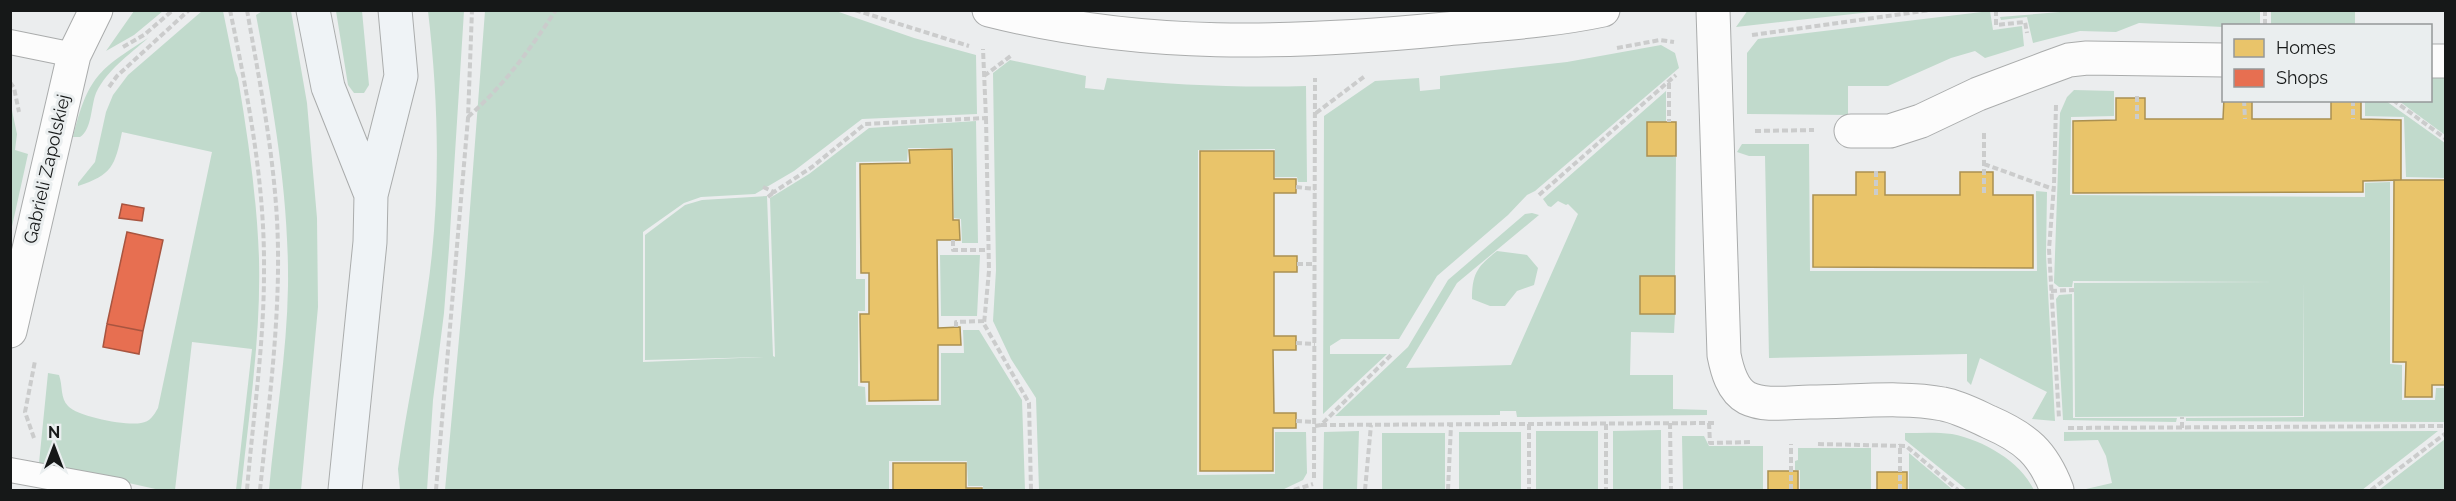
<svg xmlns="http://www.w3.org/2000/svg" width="2456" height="501" viewBox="0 0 2456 501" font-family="Raleway,sans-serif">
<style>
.green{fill:#c1dacc}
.homes{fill:#e9c46a;stroke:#aa9051;stroke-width:1.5}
.shops{fill:#e76f51;stroke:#a85540;stroke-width:1.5}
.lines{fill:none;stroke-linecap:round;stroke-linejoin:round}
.lane-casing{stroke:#aaacac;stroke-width:26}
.street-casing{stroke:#aaacac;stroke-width:35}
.secondary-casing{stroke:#aaacac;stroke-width:35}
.path{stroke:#cbcccc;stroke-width:4;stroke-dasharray:6 3;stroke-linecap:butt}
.lane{stroke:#fcfcfc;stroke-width:24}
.street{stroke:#fcfcfc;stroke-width:33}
.secondary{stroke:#eff3f6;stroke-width:33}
.labels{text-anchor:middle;stroke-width:6;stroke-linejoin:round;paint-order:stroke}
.street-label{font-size:18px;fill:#161818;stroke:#eaeeef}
</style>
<rect width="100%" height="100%" fill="#ebedee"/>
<path class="green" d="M264,10L291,11L307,103L317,218L318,307L301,490H269C275,423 287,354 288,286C289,193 273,106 256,15Z
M1748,10H1880V11L1736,27Z
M2084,10L2260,11V25L2223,27L2139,23L2116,32L2080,31L2033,43L2027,17L2001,20L2000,17Z
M134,11H163L134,35L106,51Z
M202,11H223L235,70L238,78C248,138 257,198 259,259C261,336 249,414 241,490H236L252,349L192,342L175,490H160L39,463L48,373L59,375C63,386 60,398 68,406C78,417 127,426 141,423C150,422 154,415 158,408L212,152L122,132C115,166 112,175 78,186V183L95,162L106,112L113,95L128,75Z
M336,11H362L369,85L364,93H354L348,85Z
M428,11H464L449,248L444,313L433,400L427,490H400L398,469C406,410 419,352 427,293C441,200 439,104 428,11Z
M485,11H836L914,38L976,55L977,114L862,119L794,171L755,194L701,197L684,203L643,232V362L764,357L645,360V235L685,205L702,200L767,196L773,356L775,357L770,198L809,174L869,128L976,121L978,243H962L961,219L954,218L953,148H908L907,161L856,162V279H865V311H858V386L865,387L866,405H941V353H964L963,330H979L1022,400L1025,490H983V486H968L967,461H889V490H445L465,274Z
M1990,11L1993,30L2022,26L2024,46L1985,58L1975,51L1951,58L1888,86H1848V115L1747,114V53L1758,39Z
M2271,11H2355V25H2271Z
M148,38C129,55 107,70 96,93C91,105 92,130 80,137H73C88,77 98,70 148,38Z
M1661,45L1675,53L1679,68L1535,191L1527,195L1508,215L1437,276L1399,339H1341L1330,346V354H1387L1323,414L1324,116L1375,81L1419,78L1420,91L1440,89V76L1567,62Z
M1010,60L1086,76L1085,88L1104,90L1107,78C1174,85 1239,88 1306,86L1307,182H1298L1297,177H1275V149L1198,150L1197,475L1275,474V432H1306L1307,473L1303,480L1282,490H1039L1036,398L1011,359L993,321L996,270L993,73Z
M2431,73L2446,77L2445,135L2399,101L2430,100Z
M2074,90L2114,91V116L2071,117L2070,195L2365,197V183L2390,182V364L2402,365V400H2435L2436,388H2445V422L2186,421V418L2304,417V281L2303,416L2075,417L2074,283L2275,282L2073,281L2072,287H2059L2054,283L2060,113L2067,97Z
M1666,91V122L1673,157H1676L1675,276H1640V313L1675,314L1674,333L1631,332L1630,375H1673V409L1707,410V415L1517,417L1516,411H1500V415L1335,416L1408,347L1448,280L1525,214L1532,213L1539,215L1457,283L1406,368L1511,365L1578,214L1568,204L1566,205L1558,201L1551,207L1548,206L1543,199Z
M10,101L17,134L15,150L28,154L11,231Z
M2365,101H2386L2445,143V178L2406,177L2404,117L2365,116Z
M1742,144H1809L1810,271H2037L2036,191L2047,192L2046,255L2055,421L2032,419L2047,392L1980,358L1971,385L1967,381V354L1769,358L1765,156H1749L1737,152Z
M1497,251L1527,255L1538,268L1534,285L1517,291L1505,306H1490L1472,299C1472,273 1478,266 1497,251Z
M940,255H980L977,316H941Z
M2072,294L2073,418H2177L2176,422L2063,420L2056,299L2059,295Z
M1661,430V490H1613V431Z
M1359,431L1357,490H1323L1324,432Z
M1536,431H1598V490H1536Z
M2438,431L2362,490H2086V489L2112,483L2106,456L2098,440L2064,441V432Z
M1459,432H1521V490H1459Z
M1382,433H1445V490H1382Z
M1905,433C1921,433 1937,432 1952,434C1983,440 2020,461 2034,490H1967L1905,440Z
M1682,436H1704L1709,446H1763V490H1683Z
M2445,439V490H2379Z
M1798,448H1871V490L1800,489V470H1795V461L1798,460Z
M1909,453L1953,490H1909Z"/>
<path class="homes" d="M2116,98H2145V119H2223L2224,98V100H2252V119H2331V100H2361V119L2401,120V180L2363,181V192L2073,193V121L2116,120Z
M1647,122H1676V156H1647Z
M952,149L953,220H959L960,240H937L938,328L960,327L961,345H938V400L869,401V382H861L860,314H869V273H861L860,164L910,163L909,150Z
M1200,151H1274V179H1296V193H1274V256H1297V272H1274V336H1296V350H1273L1274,413H1296V428H1273V471H1200Z
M1856,172H1885V195H1960V172H1993V195H2033V268L1813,267V195H1856Z
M2394,180H2446V385H2432V397H2405L2406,362H2393Z
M1640,276H1675V314H1640Z
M893,463H966V488H982V490H893Z
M1768,471H1798V490H1768Z
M1877,472H1907V490H1877Z"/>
<path class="shops" d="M122,204L144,208L142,221L119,218Z
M127,232L163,240L143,331L107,324Z
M107,324L143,331L139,354L103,347Z"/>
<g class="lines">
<defs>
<path id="lane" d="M10,42L74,55
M10,470L119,490"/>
<path id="street" d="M989,10C1143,49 1290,44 1446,29C1498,24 1551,21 1603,10
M1713,10L1724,355C1727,370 1732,390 1747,398C1765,407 1791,402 1810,402C1850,402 1905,396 1943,404C1959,407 1974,415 1989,422C2026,438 2043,453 2057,490
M2430,61H2446
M1851,131H1890L1921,121L1978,94L2047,68L2069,60L2087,58L2224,60
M10,331L74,55L96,10"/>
<path id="secondary" d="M313,10L328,87L371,195
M345,490L370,242L371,195L401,76L395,10"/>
</defs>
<use href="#lane" class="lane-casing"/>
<use href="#street" class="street-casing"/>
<use href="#secondary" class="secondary-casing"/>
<path class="path" d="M230,10C248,97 265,183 264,272C264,345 253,418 247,490
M247,10C261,90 277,168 278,250C279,330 268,411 260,490
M855,10L969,46
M1996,10V25L2025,22L2027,33
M2265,10V26
M1752,35L1931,10
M123,47L144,35L173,10
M1617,48L1660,40L1674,42
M984,76L1012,55
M10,82L14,88L19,112
M1669,83V122
M109,87L117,76L189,10
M2137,96V119
M2244,100L2245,119
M2353,100V119
M2393,100L2446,139
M2056,105L2054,185L2049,249L2059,418
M1316,113L1365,76
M468,117C506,83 528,52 556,10
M986,118L989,271L984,324L1029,403L1031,490
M1755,131L1814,130
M1984,133V195
M1984,164L2053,189
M1876,171V195
M763,187L774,192L812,167L865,124L986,118L983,49
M1296,187L1315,189
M1539,195L1676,75
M768,197L774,192
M953,240V250H988
M1297,264H1315
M2051,291L2074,290
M956,327V322L985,321
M1296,343L1315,344
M1296,421L1315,422
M1670,423L1671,490
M1709,423L1710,443L1750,442
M1529,424V490
M1606,424V490
M1321,425L1716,423
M1315,426L1321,425L1393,353
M2068,428L2446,426
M2182,428V417
M34,438L25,412L35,361
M1818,444L1906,446L1958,490
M1314,478L1315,78
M436,490L468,118L472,10
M1294,490L1313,484
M1365,490L1371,425
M1448,490L1451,425
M1791,490V444
M1900,490V444
M2371,490L2446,433"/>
<use href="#lane" class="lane"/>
<use href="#street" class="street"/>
<use href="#secondary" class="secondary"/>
</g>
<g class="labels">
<g class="street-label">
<text transform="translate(47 169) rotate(-77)" y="6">Gabrieli Zapolskiej</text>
</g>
</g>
<rect width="2456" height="501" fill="none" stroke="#161818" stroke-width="24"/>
<rect x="2222" y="24" width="210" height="78" fill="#eaeeef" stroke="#959899" stroke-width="1.5"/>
<rect x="2234" y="39" width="30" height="18" fill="#e9c46a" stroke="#959899" stroke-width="1.5"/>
<text x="2276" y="54" font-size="18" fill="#161818">Homes</text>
<rect x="2234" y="69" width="30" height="18" fill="#e76f51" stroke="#959899" stroke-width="1.5"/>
<text x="2276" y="84" font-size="18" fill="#161818">Shops</text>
<g transform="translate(54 447)" stroke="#eaeeef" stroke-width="4.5" paint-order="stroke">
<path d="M0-4.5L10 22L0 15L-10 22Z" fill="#161818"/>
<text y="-9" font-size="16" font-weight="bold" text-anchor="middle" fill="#161818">N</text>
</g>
</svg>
